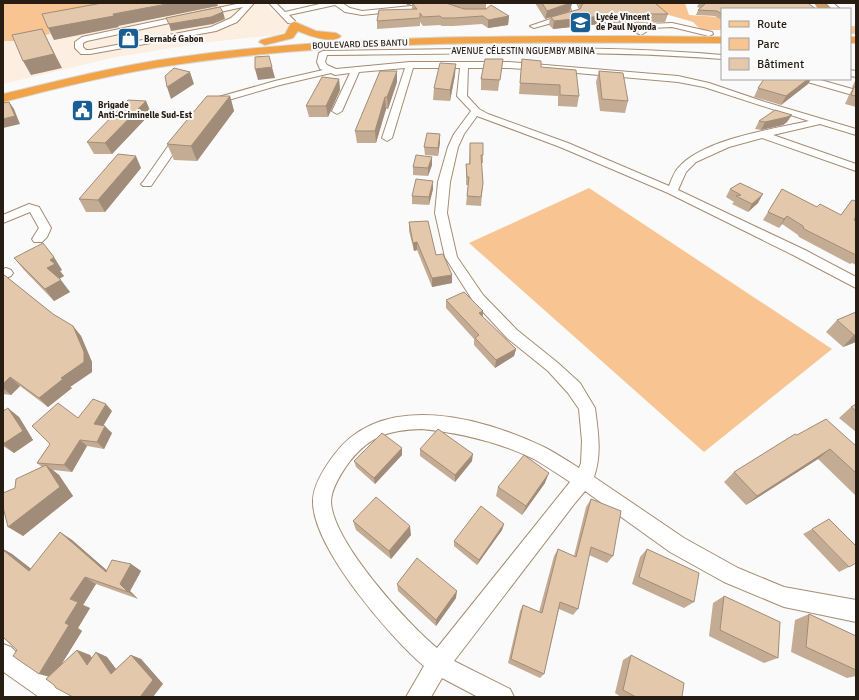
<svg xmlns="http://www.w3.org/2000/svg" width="859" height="700" viewBox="0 0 859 700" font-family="Signika,sans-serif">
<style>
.built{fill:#fceee0}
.green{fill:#f7c492}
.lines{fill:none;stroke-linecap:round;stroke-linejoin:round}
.river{fill:#d09c65;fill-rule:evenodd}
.minor-casing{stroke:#a78c72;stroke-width:2}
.major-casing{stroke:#d8d6d5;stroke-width:2}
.highway-casing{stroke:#d8d6d5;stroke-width:2}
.minor{fill:#fff;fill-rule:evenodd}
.major{fill:#f7c891;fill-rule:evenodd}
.highway{fill:#f2a348;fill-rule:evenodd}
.wall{fill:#c4ac94}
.shaded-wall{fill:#a08c78}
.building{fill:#e4c8ac;stroke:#a08c78}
.labels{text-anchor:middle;stroke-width:4;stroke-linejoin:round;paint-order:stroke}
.far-poi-label{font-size:9px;font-weight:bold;fill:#271d13;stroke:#fafafa;text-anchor:start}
.far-street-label{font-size:9px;fill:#271d13;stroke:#fafafa}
</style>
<rect width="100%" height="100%" fill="#fafafa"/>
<path class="built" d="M143,3H264L290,26L289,30L276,35L210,42L116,57L3,84V41H16L49,34L46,25L109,14Z"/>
<path class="green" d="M3,3H138L109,14L47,25L50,34L16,41H3Z
M651,3H685L689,15L720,17L722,19V30H701L693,22L662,13Z
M589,188L832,349L704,452L469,243Z"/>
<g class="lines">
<path class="river" d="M814,3H826L830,9H818Z"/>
<defs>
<path id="minor" d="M241,3H254L237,22L216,31L90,54H81L75,48V42L82,37ZM243,7L231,18L211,27L90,50H86L83,47V43L87,41Z
M269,3H276L285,12L324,3H342L350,8L362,11L431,4L435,6L431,8L362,15L345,12L335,5L289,15L295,21L291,23H288Z
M570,3H576L580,11L577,16L534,28L530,26L571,12L572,11Z
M826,3H833L840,9H832Z
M672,23L712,32L713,34L709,36L672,27L652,28L641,35L637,33L647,24Z
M523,48C589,48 656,49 722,55V59C590,49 459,54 327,55L325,62L327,65L336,69L410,62H509L678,76L709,83L765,102L856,129V135L820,124L773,135L856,164V171L762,138L729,147L696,162L686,172L678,190L805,250L856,277V288L795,256L668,193L560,147L477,116L464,134L458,147L450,182L447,213L457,257L483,295L517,330L558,363L580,383L595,408C598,432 602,454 594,477L684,538L738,568L784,587L856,600V622L784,607L724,582L670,552L585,491L575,503L454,661L510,689L514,697H478L442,678L431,697H406L424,666C390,637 312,547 313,501C313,485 325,467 334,455C383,389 484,418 546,448C557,454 568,461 579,468L581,463L582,441L579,409L568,393L548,371L507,338L473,301L445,257L435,213L438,182L448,147L454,134L471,111L457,96L460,68H413L392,138L387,141L382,138L405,68L359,72L342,111L337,114L332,111L350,73L335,75L331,73L280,85L211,105L206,102L208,100L275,81L323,70L320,69L317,62L319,53L323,51ZM468,68H509L554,71L678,82L704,87L809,121C773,129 704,139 679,167C674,172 672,179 669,186L568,143L488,114L479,109L467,96ZM422,429C461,433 499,442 534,459C546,466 558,474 570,482L437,648C406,622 333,542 331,502C331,488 342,472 350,461C371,435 390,430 422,429Z
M850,70L856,71V77L850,76Z
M803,79H817L856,90V96L804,81Z
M182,131L187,134L151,186H143L141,184L143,182L178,132Z
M29,204L39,207L51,228L47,237L42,242H34L32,239L39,228L30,212L3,223V215Z
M6,268L11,270L13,273L11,276L3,279V269Z
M3,644L11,647L21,657L67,689L71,697H39L5,673L3,671Z"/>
<path id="major" d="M850,27H856V33H850Z"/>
<path id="highway" d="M295,22L316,31L336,33L341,36C334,45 307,35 298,31L293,38L265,45L259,42L261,40L285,34L291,23Z
M632,36L722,37V43C542,43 360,38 181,64C121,72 62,87 3,102V94C62,80 120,65 180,57C330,36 481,36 632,36Z
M850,37H856V43H850Z"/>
</defs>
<use href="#minor" class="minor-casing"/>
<use href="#major" class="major-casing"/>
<use href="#highway" class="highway-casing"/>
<use href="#minor" class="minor"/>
<use href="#major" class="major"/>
<use href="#highway" class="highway"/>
</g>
<path class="wall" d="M406,3H486V9L509,16L508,25L488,28L482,24L453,26H442L440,25L423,26L420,22V26L377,29V21L412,9V4L407,5Z
M535,3H572L570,11L558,15L580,9L578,3H655L668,14L665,22L637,23L636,27H601L600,24L553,29L549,25L550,17L545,19Z
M699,3H808L722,9V20L715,16L696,15L698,10L700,8L697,7Z
M522,59L541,67L579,96L577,107L558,106V96L519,94Z
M501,70L498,91L481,90V79Z
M599,71L628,101L625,113L600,111L596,82Z
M455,75L450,101L433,100L434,88Z
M339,79L340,90L328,117H309L306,106Z
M764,79H811L808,84L781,105L754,97L758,88Z
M856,79V107L845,104L849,95L853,88L852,87Z
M397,82L388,109H386L376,143H357L355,131Z
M230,96L234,111L197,161L174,160L167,144Z
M146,101L151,113L112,154H94L87,142Z
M759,121L787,122L783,125L761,130L755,129Z
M440,134V142L438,156L425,155L424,147Z
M470,143L483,155V163H481L483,183L481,206L466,205L468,185H466V164H469Z
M432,157V165L428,176L413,175V167Z
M141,168L105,212H86L79,199Z
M433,189L429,205L412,204V196Z
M730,189L758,203L748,212L732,204L734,202L726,197Z
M782,189L817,207L841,215L852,200L854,220L856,221V265L852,263L850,264L799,237L798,235L782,224L779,228L763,220Z
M409,222L436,255L452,283L432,287L417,250L414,251L409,231Z
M14,258L62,270L60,271L64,276L59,279L70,292L54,301L24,270Z
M3,274L53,314L73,326L81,336L92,362V372L70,387L72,388L48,407L20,386L11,395L3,394Z
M446,300L483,311V317L516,349L514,356L495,368L474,345V339L446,308Z
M856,312V342L843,347L826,332L837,320Z
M856,404V432L839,418L851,407Z
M3,411L19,417L33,440L14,453L3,446Z
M112,411L103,426L112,433L104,449L87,446L72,472L53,470L59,475L73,496L23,536L15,488L42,467L37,463L78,418Z
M797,435L856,446V496L818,459L746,505L724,482L734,472Z
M420,449L472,461L455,482L420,456Z
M402,455L375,484L356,467L354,461Z
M545,483L522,515L496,496L498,487Z
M591,499L613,556L607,563L589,555L578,609L573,615L559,609L544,674L540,678L508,663L520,611L523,605L539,612L554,556L558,549L574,556L586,507Z
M353,521L411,535L391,559L356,530Z
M504,524L502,530L477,565L454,546V541Z
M812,529L849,567L839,572L803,534Z
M60,532L72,540L107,571L131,564L141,571L130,591L138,599L96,584L83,605L90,608L78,628L82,631L61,665L77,650L90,655L92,658L96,652L107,657L116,669L131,655L141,659L163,684L54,685L49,677L17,650L3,637V549L12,554L31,569Z
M647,549L694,602L684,608L632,584L640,557Z
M397,584L456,598L436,626L398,591Z
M724,596L778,658L764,663L709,636L713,603Z
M809,614L856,636V676L847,678L791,652L795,620Z
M631,655L682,697H621L615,693L623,660Z"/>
<path class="shaded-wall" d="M172,3H217L218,6L118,26L119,27L54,40L48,28L113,14Z
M407,3H412V4L407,5Z
M570,3H572L570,11L545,19L547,11Z
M223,12L225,19L213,24L171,31L169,24Z
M509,16L508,25L488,28V20Z
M602,16L600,24L553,29L554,21Z
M42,29L62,68L31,75L23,61Z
M456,64L455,75L450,101V90Z
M272,67L275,78L258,80L255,69Z
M397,71V82L388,109L387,97Z
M190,72L194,84L171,99L167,87Z
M339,79L340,90L328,117L326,106Z
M808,79H811L808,84L781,105L786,96Z
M230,96L234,111L197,161L191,146Z
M385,97L386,109L376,143L375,131Z
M146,101L151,113L112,154L105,143Z
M9,102L14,109L20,124L3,128V119Z
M792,115L787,122L783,125L761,130L765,122Z
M440,134V142L438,156V148Z
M136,156L141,168L105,212L98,200Z
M432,157V165L428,176V168Z
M433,181V189L429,205V197Z
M763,194L758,203L748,212L752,204Z
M787,216L782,224L779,228L784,219Z
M417,242V250L414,251L413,243Z
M54,257L62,270L60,271L64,276L56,281L47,268L50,260Z
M452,275V283L432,287V278Z
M61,280L70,292L54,301L45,289Z
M483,311L482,319L479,313Z
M73,326L81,336L92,362V372L70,387L72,388L48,407L39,398L61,378Z
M854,335H856V342L843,347Z
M516,349L514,356L495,368L496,360Z
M10,377L20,386L11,395L3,388V384Z
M106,404L112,411L100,431L94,424Z
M8,408L19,417L33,440L14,453L3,444Z
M105,426L112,433L104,449L97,442Z
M80,440L87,446L72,472L64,465Z
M402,448V455L375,484L374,478Z
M830,449L818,459L746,505L757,496Z
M473,454L472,461L455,482V475Z
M46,465L59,475L73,496L23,536L8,527Z
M549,473L545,483L522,515L526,506Z
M504,524L502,530L477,565L479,560Z
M410,526L411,535L391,559L389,551Z
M60,532L72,540L117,579L106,572Z
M3,549L12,554L43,578L29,571L3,550Z
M131,564L141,571L130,591L138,599L128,592L120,584Z
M85,577L96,584L83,605L90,608L78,628L82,631L53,678L39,674L65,623L70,599Z
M457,591L456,598L436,626V620Z
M77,650L90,655L99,669L87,665Z
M96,652L107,657L122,677L111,674Z
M131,655L141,659L163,684L153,697H140Z"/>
<path class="building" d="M102,3H172L113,14L114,16L48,28L42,14Z
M412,3H446L464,9H486L491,5L509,16L488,20L483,16L454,18H442L440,16L423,17L420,13V18L377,21L379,10L417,9Z
M542,3H570L547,11Z
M583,3H655L668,14H636L638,18H603L602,16L554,21L551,17L580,9Z
M703,3H808L816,9H722V14L717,11L698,10L705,4Z
M220,7L223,12L211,17L169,24L166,18Z
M42,29L54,54L23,61L12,35Z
M269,56L272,67L255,69V57Z
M485,59H503L500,80L481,79Z
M522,59L541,61V67L576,70L579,96L560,95V85L520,83Z
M440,63L456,64L450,90L434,88Z
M174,68L190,72L167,87L165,76Z
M380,71H397L387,97H385L375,131H355Z
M599,71L623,73L628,101L602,99Z
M322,77L339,79L326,106H306Z
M764,79H808L786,96L758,88Z
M854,87H856V96L851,95Z
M207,96H230L191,146L167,144Z
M128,100L146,101L105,143L87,142Z
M9,102L15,116L3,119V103Z
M775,110L792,115L787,117L765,122L759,121Z
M427,133L440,134L438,148L424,147Z
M470,143H483V155H481L483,183L481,197L467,196L469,177H467L466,164H470Z
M118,154L136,156L98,200L79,199Z
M416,155L432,157L428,168L413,167Z
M416,179L433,181L429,197L412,196Z
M740,183L763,194L752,204L736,196L741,195L730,189Z
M782,189L817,207L820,204L841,215L852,200L856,201V216L854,220L856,221V255L804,229L803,226L787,216L784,219L768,212Z
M428,221L436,255L443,254L452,275L432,278L417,242L413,243L409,222Z
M43,243L54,257L50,260L55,264L47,268L61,280L45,289L14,258Z
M3,274L53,314L73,326L84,352V362L61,378L63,379L39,398L10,377L3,384Z
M464,292L483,311L479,313L516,349L496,360L475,338L479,335L446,300Z
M856,312V335H854L837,320Z
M93,399L106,404L94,424L105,426L97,442L80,440L64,465L37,463L50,444L32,426L58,403L78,418Z
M856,404V411L851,407Z
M8,408L23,431L3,444V411Z
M826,419L856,446V473L830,449L757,496L734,472L795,434L797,435Z
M438,429L473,454L455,475L420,449Z
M382,433L402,448L374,478L354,461Z
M524,455L549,473L526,506L498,487Z
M46,465L60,487L8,527L3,507V493L15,488L16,479Z
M376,497L410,526L389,551L353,521Z
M591,499L621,511L613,556L591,547L578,609L560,602L544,674L511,659L523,605L542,613L558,549L576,557Z
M481,506L504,524L479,560L454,541Z
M829,519L856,546V563L849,567L812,529Z
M60,532L106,572L112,560L131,564L120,584L128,592L85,577L70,599L78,602L65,623L69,625L39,674L13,656L17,650L3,637V550L29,571Z
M647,549L699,573L694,602L639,577Z
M417,558L457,591L436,620L397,584Z
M724,596L780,622L778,658L720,630Z
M809,614L856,636V670L806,647Z
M77,650L87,665L96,652L111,674L131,655L153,680L140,697H73L56,688L54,685L46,679Z
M631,655L684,683L682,697H636L623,690Z"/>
<defs>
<symbol id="school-square" viewBox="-11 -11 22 22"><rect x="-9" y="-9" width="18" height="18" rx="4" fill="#195e93" stroke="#fafafa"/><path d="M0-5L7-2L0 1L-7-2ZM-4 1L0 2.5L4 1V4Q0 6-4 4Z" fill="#fff"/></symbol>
<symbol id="shop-square" viewBox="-11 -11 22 22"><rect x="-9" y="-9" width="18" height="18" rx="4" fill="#195e93" stroke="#fafafa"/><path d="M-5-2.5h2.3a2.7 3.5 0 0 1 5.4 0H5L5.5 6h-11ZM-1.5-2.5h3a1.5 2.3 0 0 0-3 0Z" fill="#fff"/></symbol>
<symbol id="civic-square" viewBox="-11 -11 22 22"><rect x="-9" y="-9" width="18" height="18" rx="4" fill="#195e93" stroke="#fafafa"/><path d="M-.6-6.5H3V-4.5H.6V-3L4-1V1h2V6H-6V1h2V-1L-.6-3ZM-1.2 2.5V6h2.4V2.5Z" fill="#fff"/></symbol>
</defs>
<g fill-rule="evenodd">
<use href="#school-square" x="568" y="10" width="25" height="25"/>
<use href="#shop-square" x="116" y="26" width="25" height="25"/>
<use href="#civic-square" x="70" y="98" width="25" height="25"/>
</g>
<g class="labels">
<g class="far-poi-label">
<text x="596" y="20">Lycée Vincent<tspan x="596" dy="10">de Paul Nyonda</tspan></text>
<text x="144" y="42">Bernabé Gabon</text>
<text x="98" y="108">Brigade<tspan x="98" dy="10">Anti-Criminelle Sud-Est</tspan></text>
</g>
<g class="far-street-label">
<text transform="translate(360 44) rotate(-2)" y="3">BOULEVARD DES BANTU</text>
<text x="523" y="54">AVENUE CÉLESTIN NGUEMBY MBINA</text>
</g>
</g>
<rect width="859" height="700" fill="none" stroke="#271d13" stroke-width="8"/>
<rect x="721" y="8" width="130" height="72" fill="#fafafa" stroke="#a6a29e"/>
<rect x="729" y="21" width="20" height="6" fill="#f7c891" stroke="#a6a29e"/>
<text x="757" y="28" font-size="12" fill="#271d13">Route</text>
<rect x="729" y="38" width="20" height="12" fill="#f7c492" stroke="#a6a29e"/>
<text x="757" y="48" font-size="12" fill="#271d13">Parc</text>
<rect x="729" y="58" width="20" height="12" fill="#e4c8ac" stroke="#a6a29e"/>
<text x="757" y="68" font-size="12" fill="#271d13">Bâtiment</text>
</svg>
